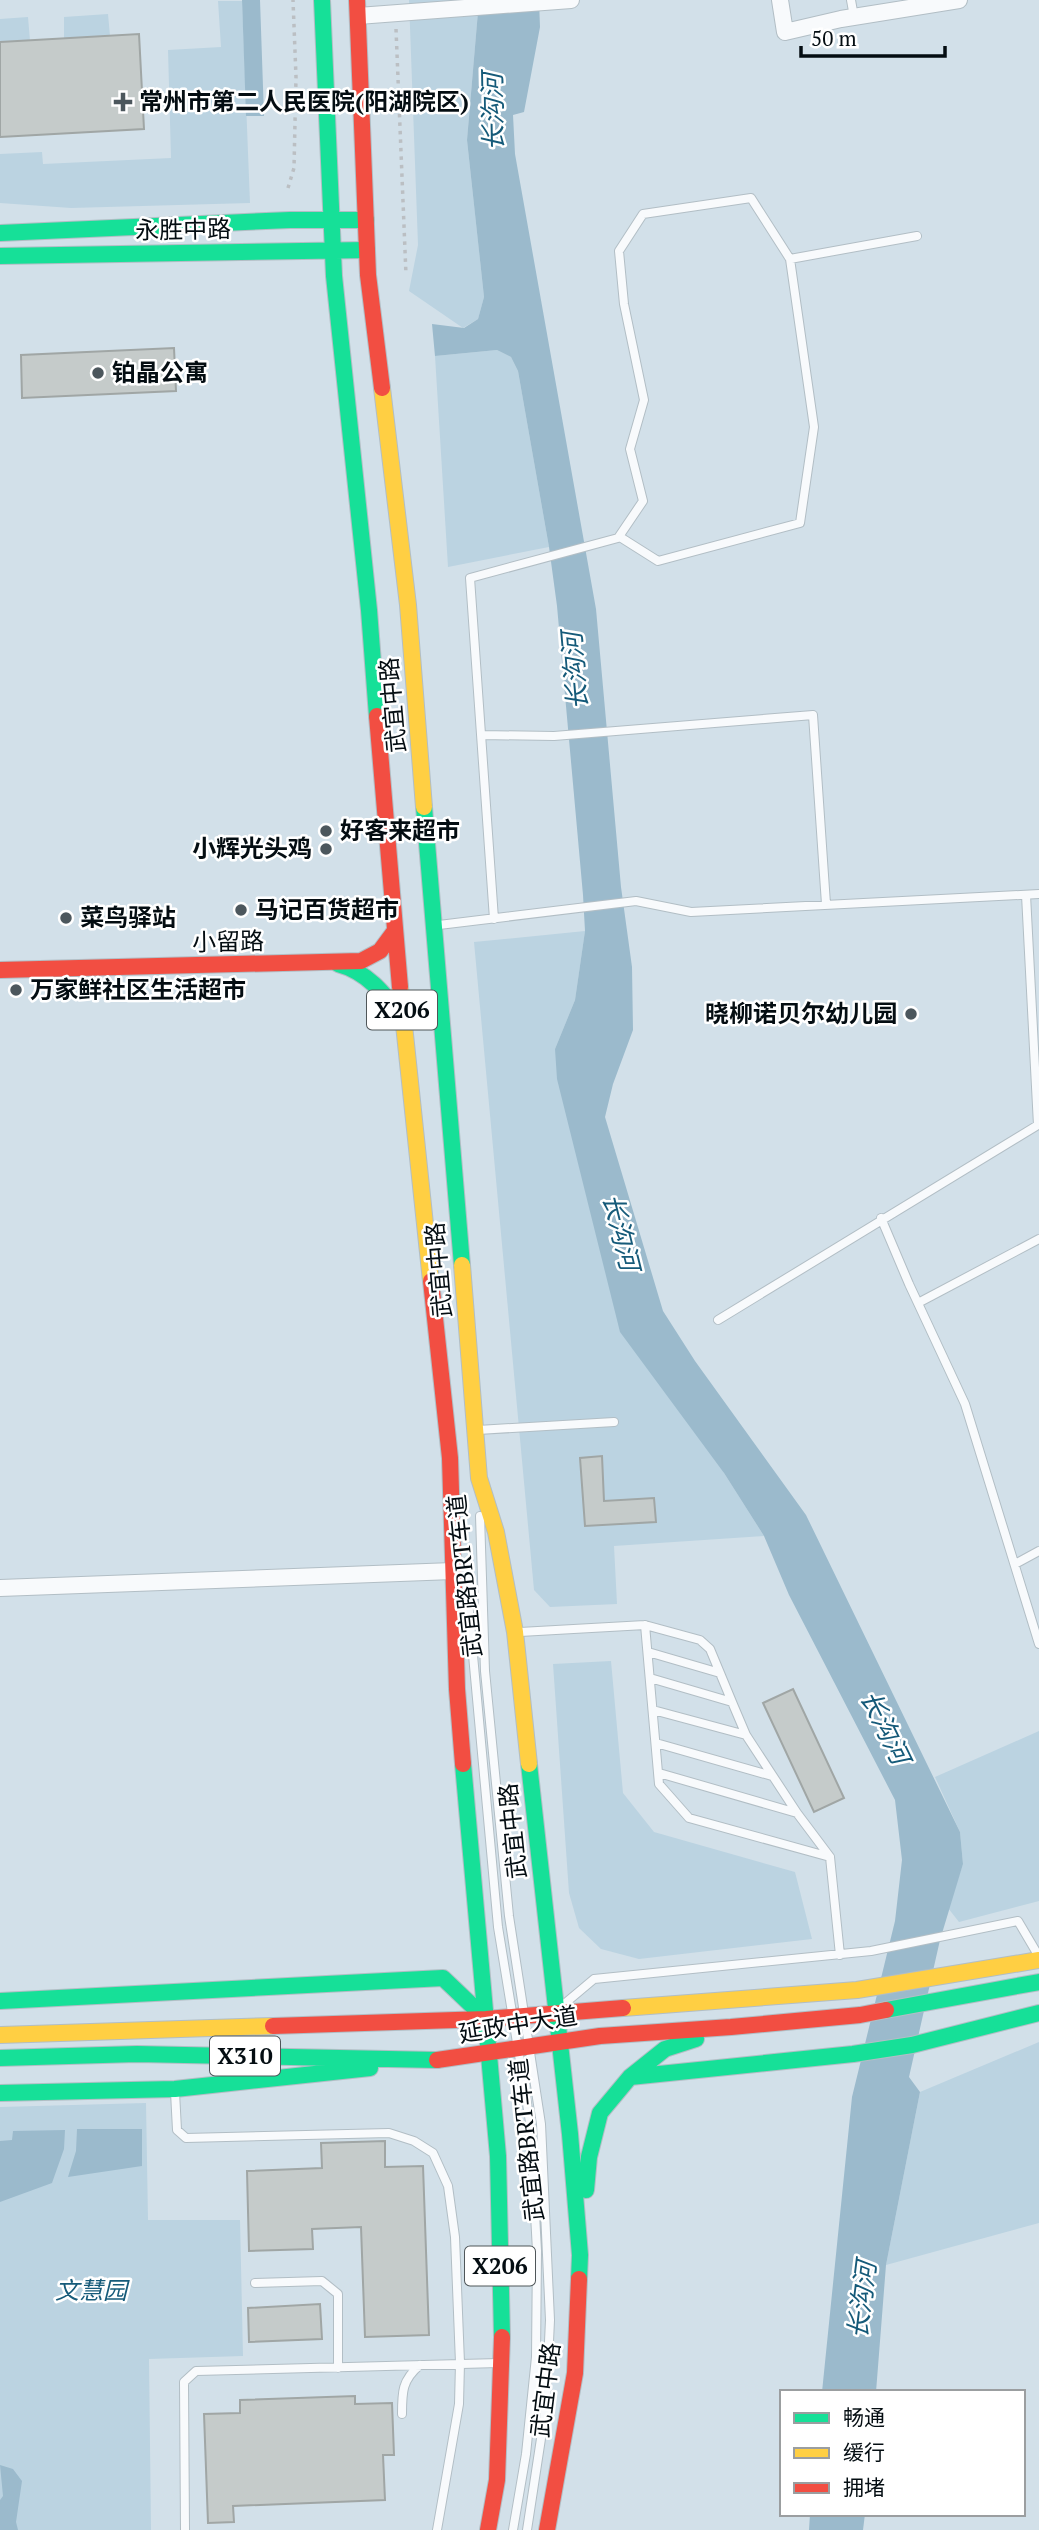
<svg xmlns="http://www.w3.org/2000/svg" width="1039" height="2530" viewBox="0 0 1039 2530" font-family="'PT Serif','Noto Sans SC',serif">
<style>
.green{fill:#bbd3e1}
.water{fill:#9bbacc}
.building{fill:#c5cbca;stroke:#a0a6a5;stroke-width:2}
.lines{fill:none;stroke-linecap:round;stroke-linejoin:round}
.lane-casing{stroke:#b2bec5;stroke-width:10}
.street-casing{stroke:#b2bec5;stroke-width:18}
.fast-casing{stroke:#b2bec5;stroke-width:18}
.slow-casing{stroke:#b2bec5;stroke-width:18}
.jam-casing{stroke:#b2bec5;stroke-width:18}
.path{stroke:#bbbfc3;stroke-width:3.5;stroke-dasharray:3.5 5;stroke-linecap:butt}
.lane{stroke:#f8fafc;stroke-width:8}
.street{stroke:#f8fafc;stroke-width:16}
.fast{stroke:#16e098;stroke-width:16}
.slow{stroke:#ffcf43;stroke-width:16}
.jam{stroke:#f24e42;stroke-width:16}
.poi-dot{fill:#4c575d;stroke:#fff;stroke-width:2.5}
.labels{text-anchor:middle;stroke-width:5;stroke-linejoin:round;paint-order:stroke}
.shield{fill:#fff;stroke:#4f5659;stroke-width:2}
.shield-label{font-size:23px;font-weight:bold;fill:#040d12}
.poi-label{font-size:24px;font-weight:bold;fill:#040d12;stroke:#fff;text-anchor:start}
.street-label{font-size:24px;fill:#040d12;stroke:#fff}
.park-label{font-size:24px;font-style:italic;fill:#165b7a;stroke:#fff}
.water-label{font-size:26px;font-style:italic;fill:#155a79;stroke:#fff}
</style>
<rect width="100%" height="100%" fill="#d2e0e9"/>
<path class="green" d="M409,0H479L467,140L484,297L478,319L463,328L409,291L418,245Z
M218,1H242L250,203L71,208L0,203V154L42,152L43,164L171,158L168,50L221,47Z
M108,14L110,36L64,39V17Z
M28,17L30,41L0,42V19Z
M497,350L511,357L518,371L549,547L448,567L435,356Z
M585,931L575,1000L555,1049L724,1473L764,1536L614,1546L617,1604L550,1607L534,1590L474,942Z
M611,1661L623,1793L654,1832L795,1872L812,1939L639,1959L601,1949L579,1928L569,1893L553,1664Z
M1039,1731V1901L959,1922L948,1908L963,1864L960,1832L935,1777Z
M1039,2042V2223L886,2265L920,2092Z
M146,2103L148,2220H240L243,2356L149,2359L151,2530H0V2107Z"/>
<path class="water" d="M242,0H260L264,116H246Z
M479,0H539L540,27L524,112L513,115L515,154L596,609L621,887L632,967L633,1030L613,1084L605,1117L663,1311L695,1361L806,1515L960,1832L963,1864L940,1940L909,2077L920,2092L886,2265L876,2392H822L852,2097L895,1921L902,1860L895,1800L789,1595L764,1536L724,1473L620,1332L557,1079L555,1049L575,1000L585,931L583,895L557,606L549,547L518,371L511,357L497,350L435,356L432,324L464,328L478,319L484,297L467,140Z
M77,2129H142V2166L68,2177L76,2151Z
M65,2130L64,2149L52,2183L0,2202V2141L12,2140L13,2131Z
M0,2465L13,2469L22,2481L16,2522L18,2530H0V2500L3,2496Z
M810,2514H865L863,2530H809Z"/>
<path class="building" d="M139,34L144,129L0,137V42Z
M174,348L176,391L22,398L21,355Z
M602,1456L604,1501L654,1498L656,1522L585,1526L580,1458Z
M793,1689L844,1798L814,1812L763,1703Z
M385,2141V2167L423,2166L429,2335L365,2337L361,2227L312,2229L313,2249L249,2251L247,2171L322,2168L321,2143Z
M320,2304L322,2339L249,2342L248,2308Z
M355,2396V2404L392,2403L394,2455H383L385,2500L233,2506L234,2522L208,2523L204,2414L240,2413V2400Z"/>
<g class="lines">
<defs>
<path id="lane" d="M851,0L854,17
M620,537L658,561L800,523L814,427L790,259
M481,735L554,736L813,715L826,904
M494,919L470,578L618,538L643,501L630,449L644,400L624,304L619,251L643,214L751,198L790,259L917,236
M439,925L636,901L691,912L1039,894
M881,1218L909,1284L965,1404L1039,1644
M918,1303L1039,1239
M718,1320L1038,1125L1026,895
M478,1430L614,1422
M480,1516L485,1671L509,1916L541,2124L550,2320L546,2406L527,2530
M1015,1564L1039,1551
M466,1579L498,1927L530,2122L537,2251L536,2357L526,2454L513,2530
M645,1625L659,1784L689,1818L830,1857
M520,1632L645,1625L700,1640L710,1649L720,1673
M648,1652L720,1673L732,1702
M650,1678L732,1702L746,1735
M653,1710L746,1735L797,1813L830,1857L840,1955
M656,1743L772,1776
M659,1773L797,1813
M563,2005L594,1979L871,1951L1018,1921L1038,1955
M175,2092L177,2130L186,2138L389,2133L414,2141L433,2153L448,2186L455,2237L460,2363L459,2404L437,2530
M255,2283L322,2281L338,2294V2368
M402,2414C402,2392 402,2380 420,2365
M185,2530L184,2382L196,2371L499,2363"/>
<path id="street" d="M780,0L785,32L841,19L959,0
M358,16L571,0
M0,1588L453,1571"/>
<path id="fast" d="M322,0L334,276L369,610L377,716
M0,233L290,220H366
M0,256L367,250
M424,807L462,1265
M338,964C368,972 385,995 403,1018
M463,1764L498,2156L502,2337
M529,1764L570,2134L580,2255L579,2279
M0,2001L443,1978L486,2019
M886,2010L1039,1982
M0,2058L137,2054L437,2060
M630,2077L853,2054L912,2045L1039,2013
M0,2093L175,2089L370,2068
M586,2190L589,2157L600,2113L630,2077L665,2049L696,2039"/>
<path id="slow" d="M382,388L408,605L424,807
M400,987L431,1281
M462,1265L479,1478L496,1532L515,1632L529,1764
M623,2008L857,1990L1039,1960
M0,2035L273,2026"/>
<path id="jam" d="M357,0L368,275L382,388
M377,716L400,987
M0,970L361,961L380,951L394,932
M431,1281L450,1458L457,1689L463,1764
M273,2026L486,2019L623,2008
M437,2060L600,2036L731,2027L860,2015L886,2010
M488,2530L497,2480L502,2337
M547,2530L575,2373L579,2279"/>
</defs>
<use href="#lane" class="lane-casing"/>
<use href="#street" class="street-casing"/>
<use href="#fast" class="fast-casing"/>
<use href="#slow" class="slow-casing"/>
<use href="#jam" class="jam-casing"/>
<path class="path" d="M396,29L406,275
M288,188L294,168L296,77L293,0"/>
<use href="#lane" class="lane"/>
<use href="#street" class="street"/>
<use href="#fast" class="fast"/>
<use href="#slow" class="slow"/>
<use href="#jam" class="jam"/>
</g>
<g class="poi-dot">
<path d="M119.5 91.5h7v7h7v7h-7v7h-7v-7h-7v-7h7z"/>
<circle cx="98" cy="373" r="7"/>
<circle cx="326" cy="831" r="7"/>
<circle cx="326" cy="849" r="7"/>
<circle cx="241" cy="910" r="7"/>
<circle cx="66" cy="918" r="7"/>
<circle cx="16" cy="990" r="7"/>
<circle cx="911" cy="1014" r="7"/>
</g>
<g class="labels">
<g class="shield">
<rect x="367" y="990.5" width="70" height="39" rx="5"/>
<rect x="210" y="2036.5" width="70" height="39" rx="5"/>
<rect x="465" y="2246.5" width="70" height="39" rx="5"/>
</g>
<g class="shield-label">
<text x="402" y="1018">X206</text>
<text x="245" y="2064">X310</text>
<text x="500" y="2274">X206</text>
</g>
<g class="poi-label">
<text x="139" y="110">常州市第二人民医院(阳湖院区)</text>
<text x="112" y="381">铂晶公寓</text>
<text x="340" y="839">好客来超市</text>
<text x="312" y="857" text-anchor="end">小辉光头鸡</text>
<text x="255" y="918">马记百货超市</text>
<text x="80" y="926">菜鸟驿站</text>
<text x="30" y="998">万家鲜社区生活超市</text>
<text x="897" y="1022" text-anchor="end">晓柳诺贝尔幼儿园</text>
</g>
<g class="street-label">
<text transform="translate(183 230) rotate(-1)" y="8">永胜中路</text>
<text transform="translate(393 705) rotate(-95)" y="8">武宜中路</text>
<text transform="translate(228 942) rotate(-1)" y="8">小留路</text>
<text transform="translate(439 1270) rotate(-95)" y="8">武宜中路</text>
<text transform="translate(465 1576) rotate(-96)" y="8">武宜路BRT车道</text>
<text transform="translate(513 1831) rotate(-96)" y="8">武宜中路</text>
<text transform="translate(518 2025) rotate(-9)" y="8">延政中大道</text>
<text transform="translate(527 2140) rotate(-96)" y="8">武宜路BRT车道</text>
<text transform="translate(546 2390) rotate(-83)" y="8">武宜中路</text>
</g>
<g class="park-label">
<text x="91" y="2299">文慧园</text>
</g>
<g class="water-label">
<text transform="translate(493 112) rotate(-91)" y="9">长沟河</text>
<text transform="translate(575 671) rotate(-95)" y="9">长沟河</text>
<text transform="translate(621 1232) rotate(76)" y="9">长沟河</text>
<text transform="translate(885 1727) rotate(64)" y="9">长沟河</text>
<text transform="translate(862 2300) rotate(-83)" y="9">长沟河</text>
</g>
</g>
<rect x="780" y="2390" width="245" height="126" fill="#ffffff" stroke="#9b9ea0" stroke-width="2"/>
<rect x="794" y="2413" width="35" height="10" fill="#16e098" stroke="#9b9ea0" stroke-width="2"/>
<text x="843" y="2425" font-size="21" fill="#040d12">畅通</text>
<rect x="794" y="2448" width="35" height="10" fill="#ffcf43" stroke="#9b9ea0" stroke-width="2"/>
<text x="843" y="2460" font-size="21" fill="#040d12">缓行</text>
<rect x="794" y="2483" width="35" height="10" fill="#f24e42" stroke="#9b9ea0" stroke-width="2"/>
<text x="843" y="2495" font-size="21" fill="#040d12">拥堵</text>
<path d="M801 46v10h144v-10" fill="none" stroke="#040d12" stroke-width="3.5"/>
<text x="811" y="46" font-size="21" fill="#040d12" stroke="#ffffff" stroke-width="5" paint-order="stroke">50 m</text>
</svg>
